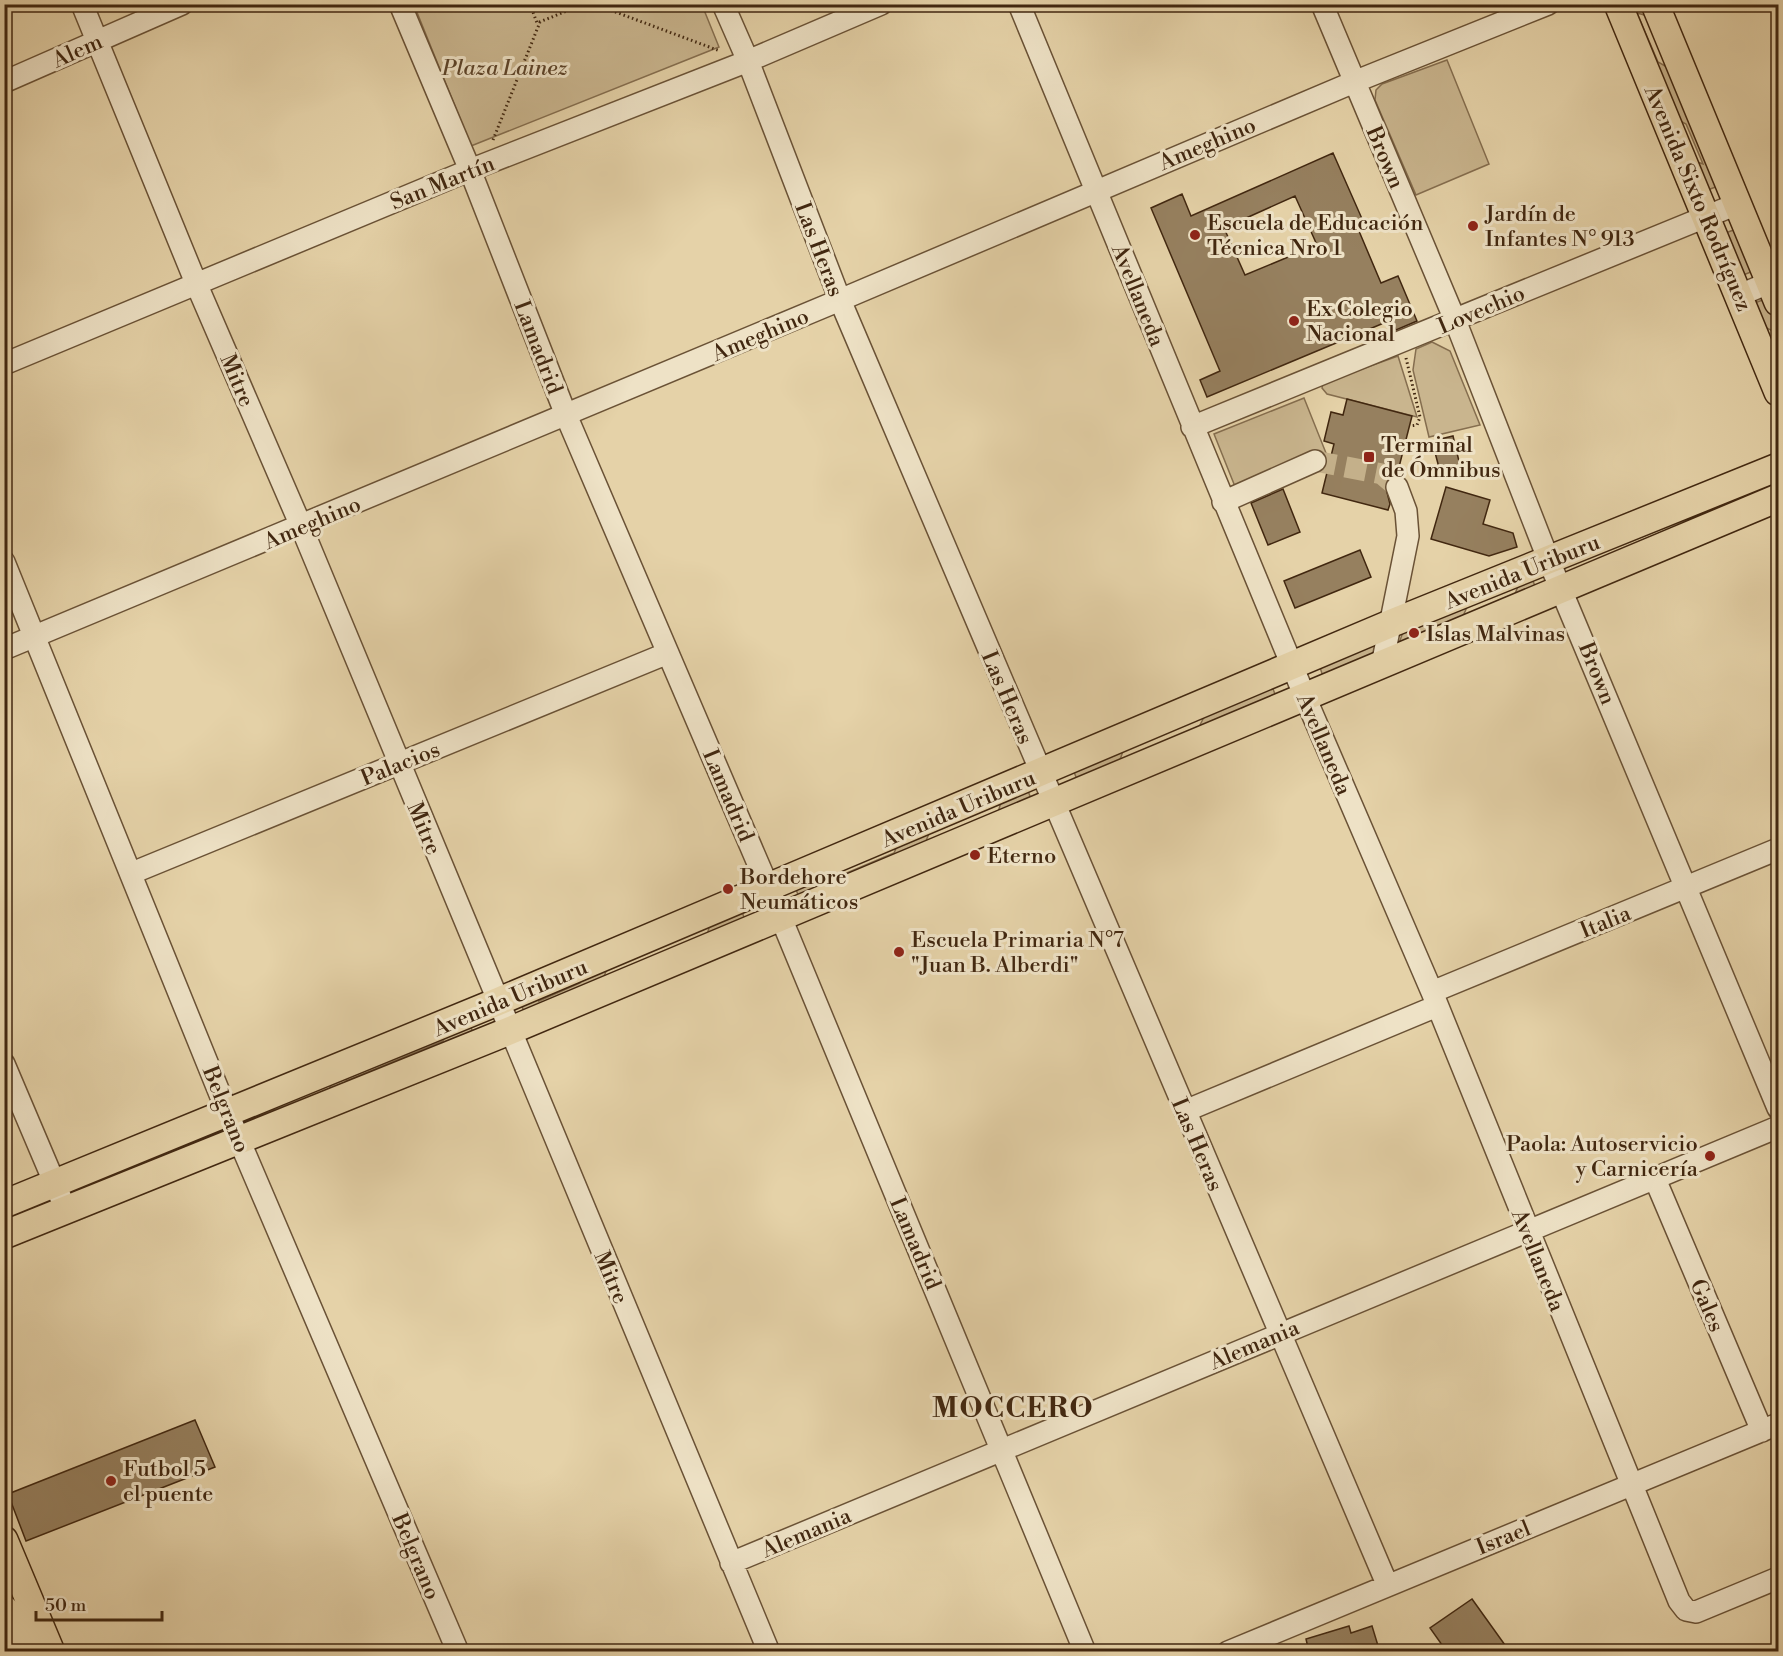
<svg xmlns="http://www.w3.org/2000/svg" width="1783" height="1656" viewBox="0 0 1783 1656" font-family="'Libre Bodoni',serif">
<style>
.green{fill:#c9b58e;stroke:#856e4f;stroke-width:1.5}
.building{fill:#96805f;stroke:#412710;stroke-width:1.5;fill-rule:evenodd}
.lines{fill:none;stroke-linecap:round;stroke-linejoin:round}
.minor-tunnel{stroke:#c4b08a;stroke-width:21;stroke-dasharray:21 10;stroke-linecap:butt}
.minor-casing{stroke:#6a5236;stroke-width:24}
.major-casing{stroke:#412710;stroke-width:30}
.path{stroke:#412710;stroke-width:3;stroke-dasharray:1.5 3;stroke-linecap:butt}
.minor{stroke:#eee2c6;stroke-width:21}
.major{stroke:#e5d2a8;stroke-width:27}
.poi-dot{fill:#8f2418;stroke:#eee2c6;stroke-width:2}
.labels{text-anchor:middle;stroke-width:6;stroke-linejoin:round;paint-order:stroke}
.street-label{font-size:22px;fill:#412710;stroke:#eee2c6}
.park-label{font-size:22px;font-style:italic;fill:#5c4329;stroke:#eee2c6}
.poi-label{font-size:22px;fill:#412710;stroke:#eee2c6;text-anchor:start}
.district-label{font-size:28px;font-weight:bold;letter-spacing:1.5px;fill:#412710;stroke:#eee2c6}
</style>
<rect width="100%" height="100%" fill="#e5d2a8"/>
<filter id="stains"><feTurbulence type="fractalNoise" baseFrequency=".00333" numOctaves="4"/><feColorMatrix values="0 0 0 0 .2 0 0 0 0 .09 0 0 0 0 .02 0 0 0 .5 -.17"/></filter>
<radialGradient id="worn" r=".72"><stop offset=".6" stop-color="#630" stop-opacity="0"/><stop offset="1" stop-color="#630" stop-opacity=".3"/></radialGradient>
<path class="green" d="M414,5H702L719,47L471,146Z
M1625,5H1646L1652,17L1637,13L1658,62L1674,71L1721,185L1702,192L1689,159L1703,164L1686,124L1671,116Z
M1447,60L1489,164L1416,195L1375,100L1376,90L1382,84Z
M1739,228L1756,270L1738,277L1720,235Z
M1768,298L1778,324V345L1773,331L1756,323L1749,305Z
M1432,342L1450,351L1480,425L1429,437L1413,370L1416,349Z
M1398,356L1417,417L1327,394L1322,388L1323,383Z
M1304,398L1326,453L1236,489L1214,434Z
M1531,576L1537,591L1512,602L1518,586L1467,607L1460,623L1397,649L1404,629Z
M1382,638L1373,660L1324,680L1319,664Z
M1271,684L1277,699L1078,782L1072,767L1125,745L1120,760L1199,727L1207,711Z
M1026,786L1032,801L997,816L1001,802L930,831L924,846L799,898L794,883L818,873L816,886L894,853L900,839Z
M740,906L745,920L707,936L710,923L609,964L603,979L524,1012L519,998L544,988L539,1001L580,983L584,971Z
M468,1019L473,1033L328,1093L333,1080L276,1103L271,1117L260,1122L255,1108L350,1069L346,1081L443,1041L449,1027Z"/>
<path class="building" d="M1333,153L1363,221L1356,224L1381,283L1398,276L1417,321L1396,330L1391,320L1207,397L1200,380L1220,371L1151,208L1182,194L1191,216ZM1295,196L1317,245L1245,275L1224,228Z
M1347,399L1412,416L1397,475L1388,478L1385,484L1390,504L1388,510L1322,493L1334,444L1324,441L1331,412L1343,415Z
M1453,436L1462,474L1442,479L1432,441Z
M1446,487L1490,500L1483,524L1513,533L1517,547L1489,556L1431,539Z
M1283,489L1300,532L1268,545L1251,503Z
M1360,550L1371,577L1295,608L1284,581Z
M195,1420L215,1467L26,1541L8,1494Z
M1472,1599L1510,1652H1447L1430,1628Z
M1349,1626L1351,1633L1372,1626L1379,1649L1370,1652H1309L1306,1639Z"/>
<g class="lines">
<path class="minor-tunnel" d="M1315,461L1382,474L1397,487"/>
<defs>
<path id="minor" d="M82,4L196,283L301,526L769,1652
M400,4L470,170L566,415L769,889L1085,1652
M723,4L748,61L840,300L1387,1584
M1019,4L1305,697L1432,992L1679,1601L1686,1610L1696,1612L1778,1578
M1322,4L1455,320L1549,561L1778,1108
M4,82L182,4
M1740,295L1778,279
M4,364L470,170L748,61L881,4
M1192,427L1737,204
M1223,502L1315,461
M4,562L228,1114L458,1652
M4,649L840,300L1354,82L1548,4
M1382,665L1408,536L1406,511L1397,487
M132,873L668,653
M1432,992L1778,849
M4,1064L66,1210
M1185,1111L1437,1006
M1655,1179L1762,1431
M731,1563L1778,1127
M1228,1652L1778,1424"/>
<path id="major" d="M1618,4L1778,392
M1655,4L1778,302
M4,1204L497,1002L1392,623L1778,467
M4,1235L509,1031L1778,498
M4,1540L51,1652
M4,1609L22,1652"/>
</defs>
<use href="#minor" class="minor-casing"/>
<use href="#major" class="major-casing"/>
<path class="path" d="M530,4L537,23L584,4
M594,4L720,51
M493,140L540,22
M1406,358L1420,417L1417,425L1410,426"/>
<use href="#minor" class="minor"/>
<use href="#major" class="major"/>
</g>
<g class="poi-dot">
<circle cx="1473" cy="226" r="6"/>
<circle cx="1195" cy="235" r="6"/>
<circle cx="1294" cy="321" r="6"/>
<rect x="1363" y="451" width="12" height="12" rx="3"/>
<circle cx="1414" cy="633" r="6"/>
<circle cx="975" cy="855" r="6"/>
<circle cx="728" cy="889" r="6"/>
<circle cx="899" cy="952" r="6"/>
<circle cx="1710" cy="1156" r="6"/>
<circle cx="111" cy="1481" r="6"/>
</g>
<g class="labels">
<g class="street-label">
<text transform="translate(77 50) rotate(-24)" y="8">Alem</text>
<text transform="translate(1207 143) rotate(-23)" y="8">Ameghino</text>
<text transform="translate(1386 157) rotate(67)" y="8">Brown</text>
<text transform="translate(442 182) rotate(-22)" y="8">San Martín</text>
<text transform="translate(1699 198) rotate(67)" y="8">Avenida Sixto Rodríguez</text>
<text transform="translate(820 249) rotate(69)" y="8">Las Heras</text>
<text transform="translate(1139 295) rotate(68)" y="8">Avellaneda</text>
<text transform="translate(1481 309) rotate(-23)" y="8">Lovechio</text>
<text transform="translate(760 334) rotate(-23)" y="8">Ameghino</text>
<text transform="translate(539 347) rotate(69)" y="8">Lamadrid</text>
<text transform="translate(238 380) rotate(67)" y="8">Mitre</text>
<text transform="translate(312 522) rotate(-23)" y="8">Ameghino</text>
<text transform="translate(1522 571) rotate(-22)" y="8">Avenida Uriburu</text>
<text transform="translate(1598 673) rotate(68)" y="8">Brown</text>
<text transform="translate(1008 697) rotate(67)" y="8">Las Heras</text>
<text transform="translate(1325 744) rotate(67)" y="8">Avellaneda</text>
<text transform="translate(400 763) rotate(-22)" y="8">Palacios</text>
<text transform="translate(729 795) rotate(67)" y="8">Lamadrid</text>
<text transform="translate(958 808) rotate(-23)" y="8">Avenida Uriburu</text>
<text transform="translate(425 828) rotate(67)" y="8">Mitre</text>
<text transform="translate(1605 921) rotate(-22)" y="8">Italia</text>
<text transform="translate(510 997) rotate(-23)" y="8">Avenida Uriburu</text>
<text transform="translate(227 1109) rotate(68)" y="8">Belgrano</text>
<text transform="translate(1198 1144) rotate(67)" y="8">Las Heras</text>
<text transform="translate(916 1243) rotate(67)" y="8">Lamadrid</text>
<text transform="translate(1539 1260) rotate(68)" y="8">Avellaneda</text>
<text transform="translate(612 1277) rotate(67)" y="8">Mitre</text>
<text transform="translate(1708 1305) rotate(67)" y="8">Gales</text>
<text transform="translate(1254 1344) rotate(-23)" y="8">Alemania</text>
<text transform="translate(806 1532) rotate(-23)" y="8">Alemania</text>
<text transform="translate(1503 1537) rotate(-22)" y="8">Israel</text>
<text transform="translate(417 1556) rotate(67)" y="8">Belgrano</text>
</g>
<g class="park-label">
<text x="505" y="75">Plaza Lainez</text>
</g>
<g class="poi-label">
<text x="1485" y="221">Jardín de<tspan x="1485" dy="25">Infantes N° 913</tspan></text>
<text x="1207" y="230">Escuela de Educación<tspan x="1207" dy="25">Técnica Nro 1</tspan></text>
<text x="1306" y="316">Ex Colegio<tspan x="1306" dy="25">Nacional</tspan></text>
<text x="1381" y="452">Terminal<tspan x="1381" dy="25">de Ómnibus</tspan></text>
<text x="1426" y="641">Islas Malvinas</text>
<text x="987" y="863">Eterno</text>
<text x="740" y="884">Bordehore<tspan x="740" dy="25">Neumáticos</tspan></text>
<text x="911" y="947">Escuela Primaria N°7<tspan x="911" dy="25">"Juan B. Alberdi"</tspan></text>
<text x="1698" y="1151" text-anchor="end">Paola: Autoservicio<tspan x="1698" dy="25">y Carnicería</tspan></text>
<text x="123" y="1476">Futbol 5<tspan x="123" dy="25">el puente</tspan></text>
</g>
<g class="district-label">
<text x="1013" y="1417">MOCCERO</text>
</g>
</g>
<rect width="1783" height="1656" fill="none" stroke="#e5d2a8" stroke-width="24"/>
<rect x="6" y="6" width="1771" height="1644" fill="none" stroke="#412710" stroke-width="3"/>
<rect x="12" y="12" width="1759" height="1632" fill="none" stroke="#412710" stroke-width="1.5"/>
<path d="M36 1611v9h126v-9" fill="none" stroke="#412710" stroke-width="3"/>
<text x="45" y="1611" font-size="18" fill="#412710" stroke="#eee2c6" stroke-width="4.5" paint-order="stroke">50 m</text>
<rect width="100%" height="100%" filter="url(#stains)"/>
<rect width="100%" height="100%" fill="url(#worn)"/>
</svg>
